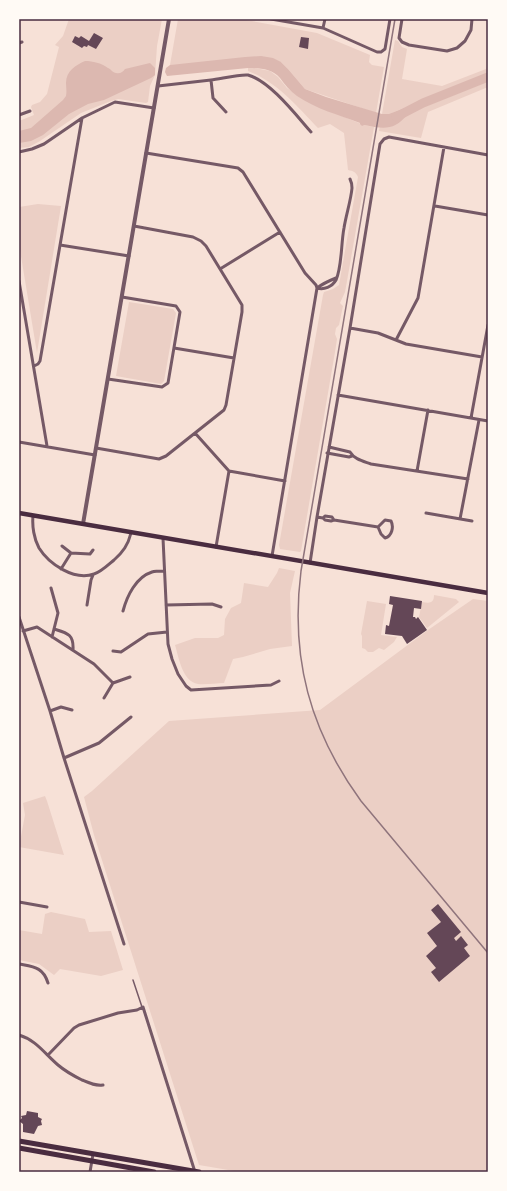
<svg xmlns="http://www.w3.org/2000/svg" width="507" height="1191" viewBox="0 0 507 1191" font-family="Jost,sans-serif">
<style>
.green{fill:#ebcfc5}
.water{fill:#dcb8b0}
.lines{fill:none;stroke-linecap:round;stroke-linejoin:round}
.river{stroke:#dcb8b0;stroke-width:9}
.building{fill:#644757}
.service{stroke:#755966;stroke-width:1.5}
.minor{stroke:#755966;stroke-width:3}
.tertiary{stroke:#755966;stroke-width:4}
.secondary{stroke:#4a2c40;stroke-width:4.5}
.primary{stroke:#4a2c40;stroke-width:5}
.rail{stroke:#8f747c;stroke-width:1.5}
.neatline{fill:none;stroke:#4a2c40;stroke-width:1.5}
</style>
<rect width="100%" height="100%" fill="#f7e1d7"/>
<path class="green" d="M69,19H162L157,46L155,75L150,86L148,102L146,103L118,99L111,101L81,113L40,141L29,147L19,148V121L34,115L31,107L32,105L40,102L47,94L59,47L55,45L63,36Z
M178,19H241L317,33L370,55L369,62L372,65L384,67L376,113L305,89L288,69L281,62L170,65Z
M395,40L398,41L402,47L407,49L402,79L442,86L486,69L488,65V87L428,112L421,138L379,131Z
M248,68H255L270,71L278,77L287,88L312,104L364,125L374,127L347,281L345,292L340,303L343,306L339,325L336,328L335,334L337,339L335,352L301,551L300,552L280,549L279,545L323,295L324,292L333,289L339,285L358,177C356,172 353,171 348,170L344,133L330,124L318,128C297,106 277,82 248,71Z
M38,204L61,206L37,353L19,244V207Z
M129,302L173,309L176,313L164,381L161,384L116,376Z
M279,568L295,571L290,593L292,646L270,649L243,657L233,659L224,683C216,683 206,685 198,684C182,681 179,658 175,645L195,638H218L224,635L225,619L231,608L241,603L244,583L268,587L277,573Z
M434,595L456,599L459,602L427,628L419,617L422,602C429,603 434,604 434,595Z
M473,599L488,601V1172H240L199,1165L94,835L84,797L92,791L169,721L320,710L428,630Z
M367,601L386,604L381,635L397,637L394,642L384,650L379,648L373,652H368L365,649L362,648V636L361,634Z
M45,796L47,801L64,855L19,847L25,815L23,803Z
M51,912L85,919L89,932L111,931L123,970L101,976L60,969L54,975L39,964L19,960V930L42,934L45,914Z"/>
<path class="water" d="M261,56L273,58L281,62L288,69L305,89L326,97L382,114H389L405,108L408,114C394,131 384,129 364,125L362,126L360,124V123C339,115 316,109 297,96C290,91 285,85 280,78C272,69 260,68 248,68L167,76L165,72L166,68L170,65L245,57Z
M85,61C93,61 101,63 108,68C111,69 113,73 116,73C120,74 123,72 125,69L150,63L155,68V75L151,78L104,100L88,104L69,114L43,135L31,141L19,143V131L31,128L63,100L66,96C67,91 66,87 66,83C66,71 76,65 85,61Z"/>
<g class="lines">
<path class="river" d="M396,117L423,103L488,77"/>
</g>
<path class="building" d="M94,33L103,38L96,49L88,45L87,47L84,46L82,48L72,42L75,36L79,38L81,36L89,41Z
M301,37L309,38L308,49L299,47Z
M390,596L422,601L421,609L414,608L413,617H415L416,619L418,617L427,630L407,644L402,636L385,634L386,625L389,626L393,605L389,604Z
M438,904L461,932L454,938L456,941L461,936L468,945L464,948L470,956L439,982L431,972L436,968L426,956L437,946L427,933L441,922L431,910Z
M27,1111L38,1113V1117L42,1119L41,1121L42,1125L38,1126L34,1134L23,1132V1124L19,1121L22,1118L21,1116L26,1115Z"/>
<g class="lines">
<path class="service" d="M133,980L142,1007"/>
<path class="minor" d="M271,19L323,28L377,52H381L385,49L390,19
M402,19L399,38L402,42L409,45L447,51L457,48L465,41L471,30L472,19
M323,28L325,19
M19,43L22,42
M158,86L211,80
M226,112L213,98L211,80C220,79 240,74 248,75C270,81 296,115 311,132
M19,115L30,111
M19,152L32,149L44,144L82,118L115,102L154,108
M146,153L238,168L243,172L305,273L316,285L317,288L272,556
M435,206L488,215
M60,245L129,256
M220,269L280,232
M336,278C331,280 321,285 317,288C324,290 332,287 336,280C342,267 341,243 344,228C346,215 351,200 352,188C352,185 351,181 350,179
M19,281L47,446
M350,328L378,333L406,344L482,357
M396,340L418,298L444,147
M174,348L234,358
M34,366L38,364L40,361L82,118
M108,379L162,387L168,383L180,312L176,306L122,297
M338,395L488,421
M471,418L488,325
M195,433L229,471L285,481
M19,442L95,455
M329,447L350,452C354,459 363,461 371,464L468,479
M96,448L159,459L166,456L224,410L226,405L242,312V305L206,246L201,241L193,237L134,226
M327,453L349,457L352,456
M417,471L428,410
M426,513L472,521
M33,516C32,526 34,539 39,548C49,564 74,581 94,574C101,572 108,565 114,560C123,552 128,545 131,533
M317,517L323,518L325,520L331,521L334,520L378,527
M323,518L325,516L332,517L334,520
M460,519L479,420
M385,520L391,521C394,527 392,536 385,538L381,534L378,527Z
M163,538L168,644L172,659L178,674L186,686L191,690L271,685L279,681
M62,546L71,553
M216,547L229,471
M310,563L317,517L350,328L380,144L384,139L389,137L488,155
M61,569L71,553L90,554L93,550
M51,588L58,613L52,637
M87,605L91,580L93,575
M166,605L212,604L221,607
M123,611C127,596 136,577 152,572C155,571 160,571 164,571
M19,617L50,711L64,758L124,944
M54,629C67,633 74,634 73,650
M23,631L37,627L94,664L113,683
M113,651L121,652L148,634L167,632
M104,698L113,683L130,677
M50,711L61,707L72,710
M64,758L99,743L131,717
M19,902L47,907
M19,964C34,967 43,967 48,983
M19,1035C36,1040 45,1054 58,1065C65,1071 74,1076 82,1080C89,1083 95,1086 103,1085
M48,1055L74,1028L79,1025L118,1013L137,1010L143,1007L195,1172
M90,1172L93,1154"/>
<path class="tertiary" d="M83,524L169,19"/>
<path class="secondary" d="M19,513L488,593"/>
<path class="primary" d="M19,1141L199,1172
M19,1148L154,1172"/>
<path class="rail" d="M395,19L301,571C290,658 310,731 361,801L488,953"/>
</g>
<rect width="507" height="1191" fill="none" stroke="#fffaf5" stroke-width="40"/>
<rect x="20" y="20" width="467" height="1151" class="neatline"/>
</svg>
